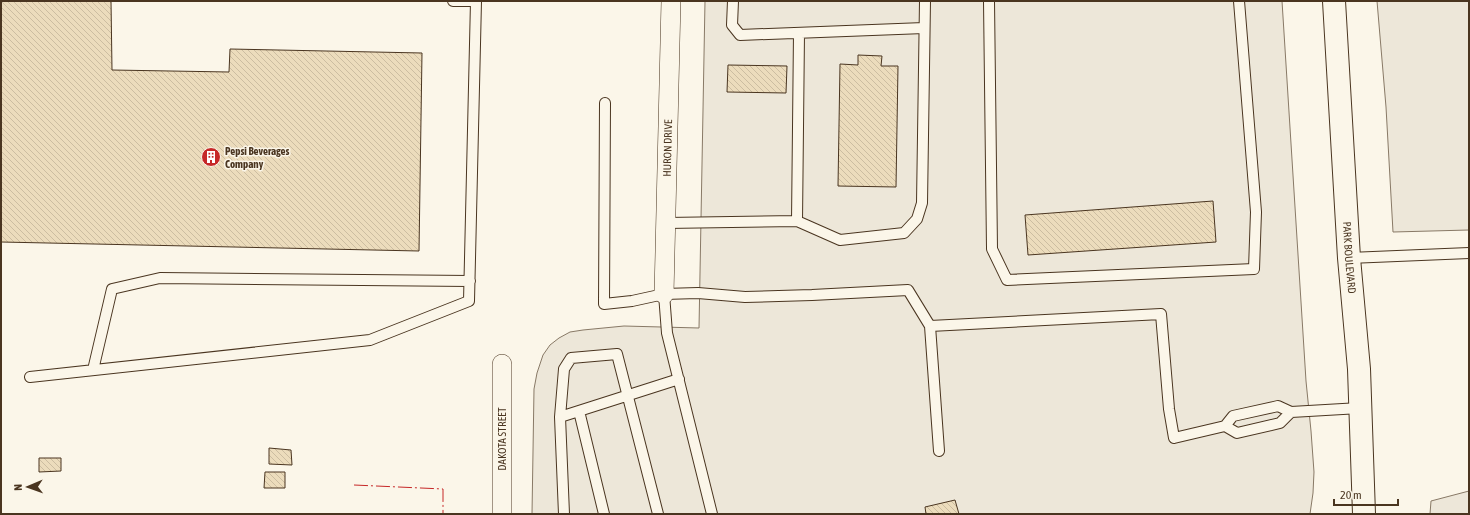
<svg xmlns="http://www.w3.org/2000/svg" width="1470" height="515" viewBox="0 0 1470 515" font-family="'Asap Condensed',sans-serif">
<style>
.parking{fill:#ede7d9;stroke:#887966}
.building{fill:url(#building-back-hatch);stroke:#4a3520}
.lines{fill:none;stroke-linecap:round;stroke-linejoin:round}
.service-casing{stroke:#4a3520;stroke-width:12}
.minor-casing{stroke:#4a3520;stroke-width:20}
.secondary-casing{stroke:#4a3520;stroke-width:24}
.service{stroke:#fbf6e9;stroke-width:10}
.minor{stroke:#fbf6e9;stroke-width:19}
.secondary{stroke:#fbf6e9;stroke-width:22}
.power{stroke:#c62828;stroke-width:1;stroke-dasharray:14 3 2 3;stroke-linecap:butt}
.labels{text-anchor:middle;stroke-width:3;stroke-linejoin:round;paint-order:stroke}
.street-label{font-size:11px;fill:#4a3520;stroke:#fbf6e9}
.poi-label{font-size:11px;font-weight:bold;fill:#4a3520;stroke:#fbf6e9;text-anchor:start}
</style>
<defs>
<pattern id="building-back-hatch" width="6" height="6" patternUnits="userSpaceOnUse"><rect width="6" height="6" fill="#ecdcbc"/><path d="M-1 5l2 2M0 0l6 6M5-1l2 2" fill="none" stroke="#ccbda1"/></pattern>
</defs>
<rect width="100%" height="100%" fill="#fbf6e9"/>
<path class="parking" d="M705,1H1282L1306,381L1311,431L1314,472L1313,493L1310,514H532L534,389L537,373L543,355L550,345L559,338L570,332L583,330L624,326L699,328Z
M1377,1H1469V230L1393,232L1386,107Z
M1469,491V514H1430L1431,501Z"/>
<path class="building" d="M1,1H111L112,70L229,72L230,49L422,53L419,251L1,242Z
M858,55L882,56L881,66H898L896,187L838,186L840,64L858,65Z
M728,65L787,66L786,93L727,92Z
M1213,201L1216,242L1028,255L1025,215Z
M269,448L291,450L292,465L269,464Z
M39,458H61V471L39,472Z
M265,472H285V488H264Z
M955,500L959,514H926L925,507Z"/>
<g class="lines">
<defs>
<path id="service" d="M453,1H476
M733,1L732,25L740,35L924,28
M989,1L992,249L1007,280L1254,269L1256,212L1239,1
M605,103L604,304L632,301L664,294L698,293L745,297L812,295L908,290L930,326L939,451
M797,221L799,33
M666,223L797,221L840,240L904,233L917,219L922,203L925,1
M1349,258L1469,253
M664,294L667,333L712,514
M930,326L1161,314L1169,409L1174,438L1225,426
M93,370L112,289L160,278L470,281
M30,377L370,340L469,301L476,1
M579,411L604,514
M1291,412L1280,423L1237,433L1225,426L1233,416L1278,406L1291,412L1360,408
M560,417L679,379
M564,514L560,417L564,369L571,358L617,354L658,514"/>
<g id="minor">
<path id="s1" d="M664,294L671,1"/>
<path d="M502,514V364"/>
</g>
<g id="secondary">
<path id="s2" d="M1334,1L1349,258L1359,369L1364,514"/>
</g>
</defs>
<use href="#service" class="service-casing"/>
<use href="#minor" class="minor-casing"/>
<use href="#secondary" class="secondary-casing"/>
<use href="#service" class="service"/>
<use href="#minor" class="minor"/>
<use href="#secondary" class="secondary"/>
<path class="power" d="M354,485L443,489V514"/>
</g>
<defs>
<symbol id="building-disc" viewBox="-11 -11 22 22"><circle r="9.5" fill="#c62828" stroke="#fbf6e9"/><path d="M-4-6H4V6H1V3H-1V6H-4ZM-2.5-4.3h1.7v1.8h-1.7ZM.8-4.3h1.7v1.8H.8ZM-2.5-1h1.7V.8h-1.7ZM.8-1h1.7V.8H.8Z" fill="#fff"/></symbol>
</defs>
<g fill-rule="evenodd">
<use href="#building-disc" x="200" y="146" width="22" height="22"/>
</g>
<g class="labels">
<g class="street-label">
<text dy="4" stroke="none"><textPath href="#s1" startOffset="146">HURON DRIVE</textPath></text>
<text dy="4" stroke="none"><textPath href="#s2" startOffset="257">PARK BOULEVARD</textPath></text>
<text transform="translate(502 439) rotate(-90)" y="4">DAKOTA STREET</text>
</g>
<g class="poi-label">
<text x="225" y="155">Pepsi Beverages<tspan x="225" dy="13">Company</tspan></text>
</g>
</g>
<rect width="1470" height="515" fill="none" stroke="#4a3520" stroke-width="4"/>
<g transform="translate(28 487) rotate(268)" stroke="#fbf6e9" stroke-width="3" paint-order="stroke">
<path d="M0-3L7 15L0 10L-7 15Z" fill="#4a3520"/>
<text y="-6" font-size="11" font-weight="bold" text-anchor="middle" fill="#4a3520">N</text>
</g>
<path d="M1334 499v6h64v-6" fill="none" stroke="#4a3520" stroke-width="2"/>
<text x="1340" y="499" font-size="12" fill="#4a3520" stroke="#fbf6e9" stroke-width="3" paint-order="stroke">20 m</text>
</svg>
